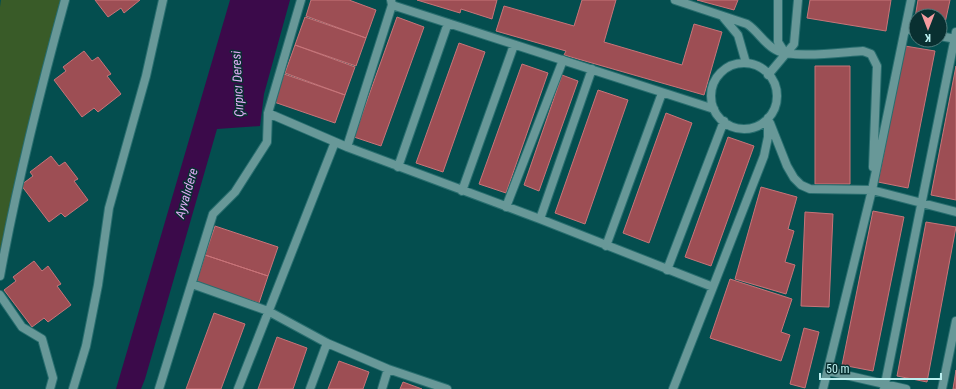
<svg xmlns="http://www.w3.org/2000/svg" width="956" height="389" viewBox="0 0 956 389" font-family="'Roboto Condensed',sans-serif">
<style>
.green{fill:#395b28}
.water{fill:#3b0a4a}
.building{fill:#9d4e54;stroke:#c87479}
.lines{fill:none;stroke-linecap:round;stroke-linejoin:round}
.service-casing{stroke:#286e6f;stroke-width:10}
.service{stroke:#689898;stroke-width:8}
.labels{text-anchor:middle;stroke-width:3;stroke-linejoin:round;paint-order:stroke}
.water-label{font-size:13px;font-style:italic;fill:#e3aef7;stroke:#093031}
</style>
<rect width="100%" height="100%" fill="#044e4f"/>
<path class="green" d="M1,0H68L0,271V7Z"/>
<path class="water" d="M230,0H290L264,94L260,126L217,129L145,379L141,389H116Z"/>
<path class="building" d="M95,0H140L124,13L121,8L108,17Z
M311,0H349L376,10L366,38L306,16Z
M417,0H497L492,19L461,9L460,13Z
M582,0H616L604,42L682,65L694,24L722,32L704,95L564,55L566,51L496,31L504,6L574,26Z
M697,0H738L734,10Z
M810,0H891L886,31L807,18Z
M918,0H950L945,23L940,22V16H916L915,18Z
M305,17L366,38L356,66L295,45Z
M397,17L424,27L381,146L354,137Z
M459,43L485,52L443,172L416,163Z
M295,45L355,67L345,95L285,73Z
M905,46L935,51L908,188L878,182Z
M84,51L92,61L98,57L111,74L107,76L121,94L98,112L94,108L82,117L54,80L66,71L63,67Z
M522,64L548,73L506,193L479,184Z
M815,66H850V184H815Z
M956,66V200L931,195Z
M284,74L345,95L335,123L274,102Z
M562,75L578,81L539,191L524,185Z
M598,90L628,100L585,224L555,213Z
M666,113L692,123L649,243L623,233Z
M728,137L754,146L711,266L685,257Z
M51,156L59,166L65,162L78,179L74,181L88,200L65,217L61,213L49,222L21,185L33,176L30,172Z
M761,187L797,197L788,229L794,231L785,262L795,265L786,294L735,279Z
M873,211L904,217L873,371L842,365Z
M805,212L833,214L829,307L801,306Z
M926,222L956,227L927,382L897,376Z
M215,226L278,247L268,276L205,255Z
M205,255L268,276L259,303L196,283Z
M34,261L42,271L48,266L61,284L57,286L71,305L48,322L44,318L32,327L4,290L16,281L13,277Z
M730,279L792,299L781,332L790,335L781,361L710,338Z
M214,313L245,324L221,389H186Z
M804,328L819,332L805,388L790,384Z
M277,337L307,348L293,389H258Z
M339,361L369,372L363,389H328Z
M956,370V389H953Z
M403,382L422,389H400Z"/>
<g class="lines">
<defs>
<path id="service" d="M391,0L392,5L714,109
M675,0L747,24C758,31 764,44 776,50C792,59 843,52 863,51L871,54L877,66L873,167
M778,0V42L785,53
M723,17L738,35L746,63
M905,29L916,31
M940,36L956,39
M711 96a33 33 0 1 1 66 0a33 33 0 1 1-66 0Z
M768,75L794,44L798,0
M268,113L347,147L540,219L713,287L764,156L768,137V118
M770,123L787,166L794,178L801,185L810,189L872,190L956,212
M347,147L392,5
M398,167L448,23
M462,191L514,45
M506,207L563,60
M540,219L592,69
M606,246L662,93
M667,270L724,121
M0,276C17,183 40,91 65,0
M192,284L268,311L327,343L388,369L447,389
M0,295L22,327L42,339L53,378L50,389
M828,371L906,389
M73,389L86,346L98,285L109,208L146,76L163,0
M159,389L213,214L235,192L267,142L268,113L301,0
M238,389L335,142
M310,389L327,343
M382,389L388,369
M673,389L713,287
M823,389L872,190L911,0
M884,389L956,32
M942,389L956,321"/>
</defs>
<use href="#service" class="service-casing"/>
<use href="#service" class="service"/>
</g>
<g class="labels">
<g class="water-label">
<text transform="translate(237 84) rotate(-93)" y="5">Çırpıcı Deresi</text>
<text transform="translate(186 193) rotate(-74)" y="5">Ayvalıdere</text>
</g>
</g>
<g transform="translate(928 28) rotate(180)"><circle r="19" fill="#093031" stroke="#507c7d"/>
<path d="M0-3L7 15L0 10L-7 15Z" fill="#f49b9f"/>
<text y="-6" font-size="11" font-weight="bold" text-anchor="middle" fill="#baeeee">K</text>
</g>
<path d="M820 373v6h121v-6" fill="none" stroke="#baeeee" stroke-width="2"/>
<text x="826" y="373" font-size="12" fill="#baeeee" stroke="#093031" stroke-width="3" paint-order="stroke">50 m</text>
</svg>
